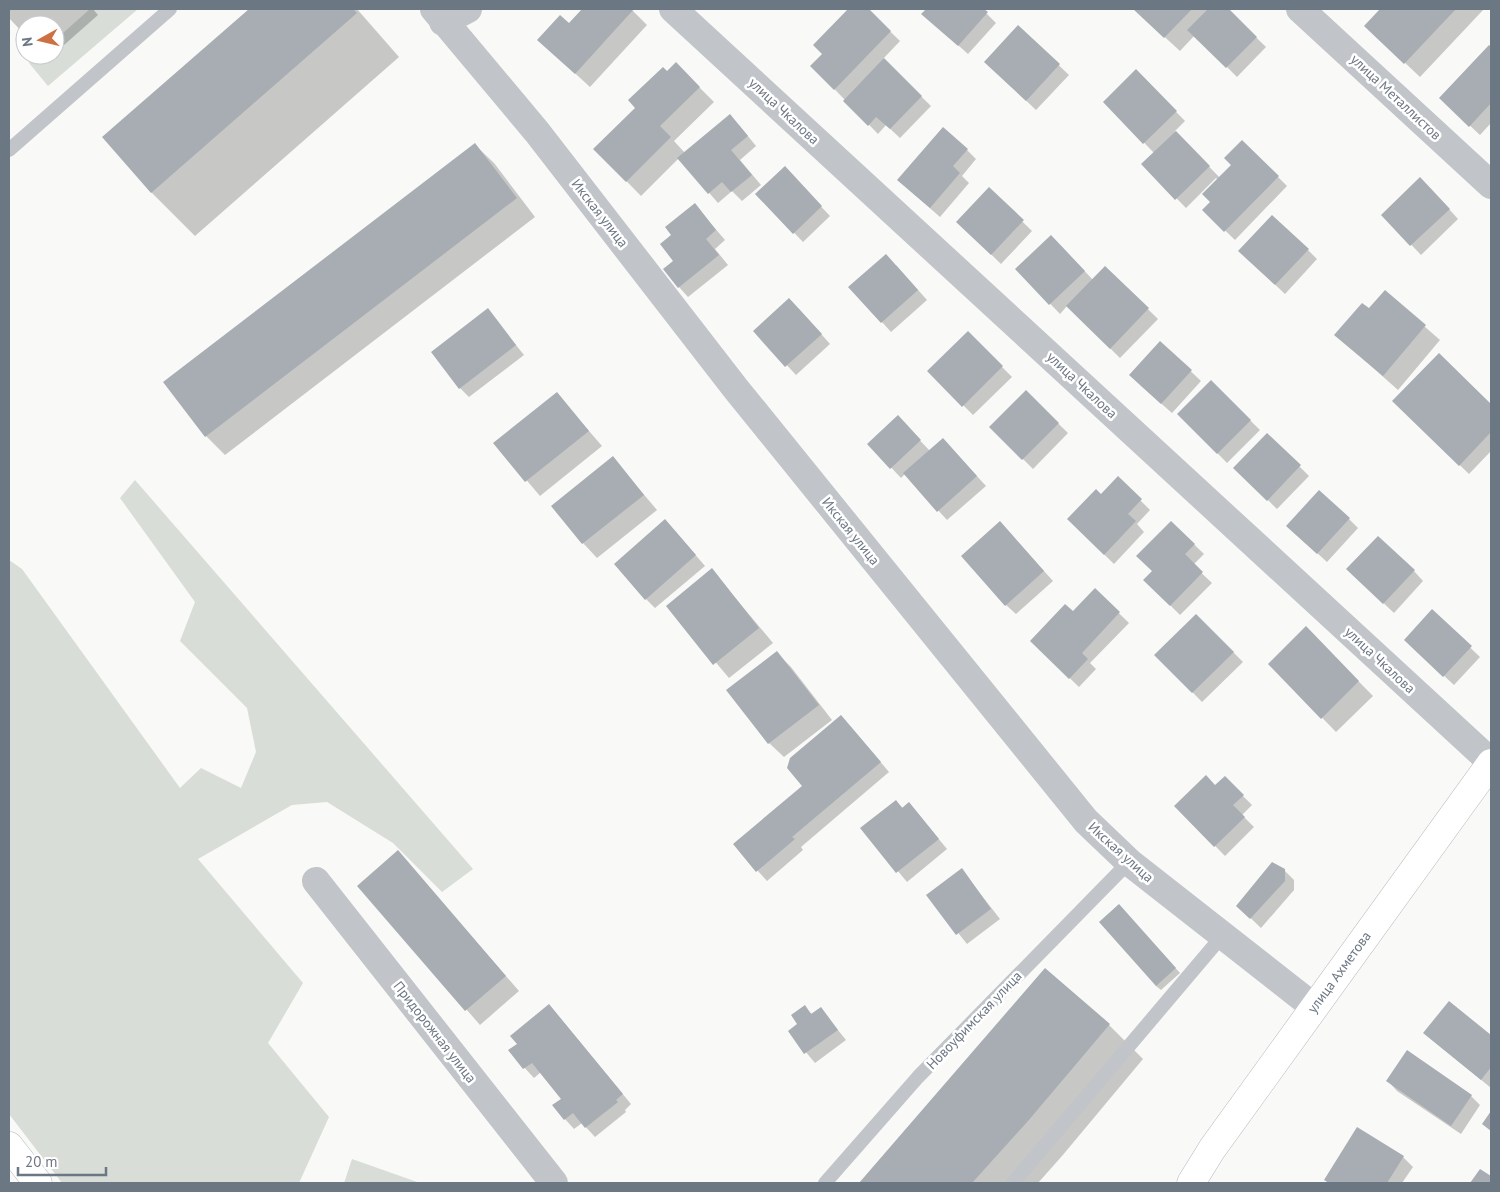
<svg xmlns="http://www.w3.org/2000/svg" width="1500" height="1192" viewBox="0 0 1500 1192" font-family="'PT Sans',sans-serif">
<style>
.green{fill:#d8ddd7}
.shadow{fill:#0003}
.building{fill:#a7adb3}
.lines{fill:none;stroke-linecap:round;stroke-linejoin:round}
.secondary-casing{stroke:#b4b8bc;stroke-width:29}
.service{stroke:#c1c4c8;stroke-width:14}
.minor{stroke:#c1c4c8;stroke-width:28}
.secondary{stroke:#fff;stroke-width:28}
.labels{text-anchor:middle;stroke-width:5;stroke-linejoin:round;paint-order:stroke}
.street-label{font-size:14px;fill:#6c7784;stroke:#fff}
</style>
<rect width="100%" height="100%" fill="#f9f9f7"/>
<path class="green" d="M90,9H138L48,86L29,63L37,55H55V40Z
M135,480L473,869L442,892L393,843L327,802L292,805L198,859L303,983L268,1043L329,1117L299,1183H62L9,1114V560L22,569L180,788L201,768L241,788L256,752L247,708L180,641L195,602L120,498Z
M352,1159L420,1183H344Z"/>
<path class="shadow" d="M9,9H93L98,15L55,53V25H25V35L9,18Z
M251,9H357L399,57L195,236L152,193L104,138Z
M584,9H631L647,25L590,87L554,54L569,25Z
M850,9H867L900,41L883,59L931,106L900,138L886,125L878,134L812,66L824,54L815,45Z
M927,9H982L996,23L968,54L923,14Z
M1134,9H1227L1266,47L1237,77L1195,35L1180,51Z
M1382,9H1484L1420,77L1366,26Z
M1018,26L1069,75L1036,110L995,71Z
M1489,47L1491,49V123L1480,135L1451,108Z
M676,64L714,102L674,141L685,153L739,125L756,146L740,160L761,185L742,201L732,191L718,203L679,158L641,196L595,149L637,108Z
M1136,71L1185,121L1175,131L1220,178L1233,165L1242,141L1287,186L1235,240L1204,210L1211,202L1218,180L1216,178L1186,208L1143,164L1154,153L1105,102Z
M475,145L494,163L535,217L225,455L206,436L165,382Z
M967,150L976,159L962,176L969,183L940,217L908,189Z
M794,178L830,216L803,242L757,194Z
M1430,188L1458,219L1421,255L1383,215Z
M989,189L1032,231L1001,264L958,222Z
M695,205L725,240L715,249L728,265L688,297L679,287L673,235Z
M1061,246L1093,280L1105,267L1158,319L1120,358L1067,306L1060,314L1017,269Z
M1308,250L1317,259L1285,294L1250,261Z
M896,265L927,300L891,332L882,322Z
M1385,292L1440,340L1398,390L1336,335L1369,310Z
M799,309L830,344L796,375L755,331Z
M488,310L524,355L469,397L460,388Z
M968,333L1012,377L973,415L929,371Z
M1160,342L1201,381L1172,413L1140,385Z
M1439,355L1491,406V451L1469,474L1394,401Z
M1211,382L1260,430L1227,463L1179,414Z
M1026,392L1068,433L1033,469L991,427Z
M557,394L602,446L540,496L495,443Z
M907,427L930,451L943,439L986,486L947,520L905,474L901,478L869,444Z
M1267,434L1309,476L1277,509L1235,468Z
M613,458L657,510L597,558L583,543Z
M1118,478L1150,510L1137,524L1144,532L1114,564L1068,519L1101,495Z
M1349,519L1358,528L1327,562L1297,535Z
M1171,522L1204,554L1193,565L1212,583L1180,615L1145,580L1154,571Z
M675,531L705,566L655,608L646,599Z
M1009,532L1053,581L1016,614L1006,605Z
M712,570L773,643L729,678L668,606Z
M1414,571L1423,581L1394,613L1358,579Z
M1095,590L1129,623L1090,663L1096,669L1079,687L1031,641L1073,613Z
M1432,611L1480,657L1454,685L1415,649Z
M1196,615L1243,662L1202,702L1156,655Z
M1306,628L1373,696L1336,732L1270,664Z
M777,653L791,667L832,720L784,757L769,743L728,691Z
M850,726L889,772L801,847L803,850L767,881L735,845L804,786Z
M1225,778L1252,805L1242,815L1254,827L1225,856L1176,806L1216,787Z
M896,801L903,808L909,803L947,849L907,882L862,828Z
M398,852L519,991L480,1025L359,886Z
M962,870L1000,919L967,944L928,895Z
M1284,870L1294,880V890L1261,928L1238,906Z
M1123,910L1180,973L1161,990L1156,986Z
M1045,970L1109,1025L1143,1059L1062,1156L1038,1183H861Z
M1450,1003L1491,1037V1088L1435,1042Z
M549,1005L631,1104L625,1110L626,1112L595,1137L582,1123L574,1129L565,1119L563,1099L541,1072L534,1078L509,1051L518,1044Z
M804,1007L813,1015L821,1009L846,1040L815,1063L789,1032L799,1024Z
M1388,1081L1471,1096L1480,1105L1461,1134L1397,1091Z
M1403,1157L1413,1167L1402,1183H1329L1326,1180Z"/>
<path class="building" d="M249,9H353L357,13L151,193L102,137Z
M582,9H634L575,74L537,40L560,15L569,23Z
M848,9H869L891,31L834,90L810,66L822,54L813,45Z
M926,9H984L988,12L958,46L921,14Z
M1133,9H1192L1164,38Z
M1208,9H1229L1257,37L1226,68L1187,30Z
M1380,9H1456L1404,64L1364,26Z
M1018,25L1060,64L1026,101L984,62Z
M1489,45L1491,47V103L1469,127L1439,98Z
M884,58L922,96L890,129L876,117L868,126L843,101Z
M676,62L700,87L660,126L671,137L626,182L593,149L635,108L628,100L663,67L667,71Z
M1136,69L1177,111L1143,144L1103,102Z
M730,114L748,136L731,150L752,175L731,192L722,182L708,194L677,158Z
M943,127L968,149L953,166L960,173L930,208L897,180Z
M1176,131L1210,166L1175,200L1141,164Z
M1242,140L1279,176L1224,232L1202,210L1210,202L1202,194L1231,165L1224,158Z
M475,143L517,198L205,437L163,382Z
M785,166L822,206L793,234L755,194Z
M1420,177L1450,209L1410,246L1381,215Z
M989,187L1024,220L991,255L956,222Z
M695,203L716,230L706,239L719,255L678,288L663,269L673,261L660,244L671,235L665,227Z
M1272,215L1309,249L1275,285L1238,251Z
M1051,235L1085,271L1049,305L1015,269Z
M886,254L918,290L881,323L848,287Z
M1105,266L1149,308L1110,349L1066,306Z
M1385,290L1426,325L1383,376L1334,335L1362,303L1369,308Z
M789,298L822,334L785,367L753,331Z
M488,308L516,345L459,389L431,352Z
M968,331L1003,366L962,407L927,371Z
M1160,341L1192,370L1161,404L1129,375Z
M1439,353L1491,404V432L1459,466L1392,401Z
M1211,380L1251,420L1217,454L1177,414Z
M1026,390L1059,423L1022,460L989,427Z
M557,392L589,431L525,482L493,443Z
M898,415L921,440L890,469L867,444Z
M1267,433L1301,465L1267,501L1233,468Z
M943,438L977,476L937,512L903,473Z
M613,456L644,495L582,544L551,506Z
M1118,476L1142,499L1128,514L1136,521L1104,555L1067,519L1096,489L1101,494Z
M1319,490L1350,518L1317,554L1286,526Z
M665,519L696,555L645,600L614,564Z
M1000,521L1044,571L1005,606L961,556Z
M1171,521L1195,544L1185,554L1203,572L1170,606L1143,580L1152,571L1136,556Z
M1378,536L1415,570L1383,604L1346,569Z
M712,568L759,628L713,665L666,606Z
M1095,588L1120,612L1082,653L1088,659L1069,679L1030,641L1065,604L1073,611Z
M1432,609L1472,646L1443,677L1404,640Z
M1196,614L1234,652L1192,693L1154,655Z
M1306,626L1359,681L1321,719L1268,664Z
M777,651L819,705L768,744L726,690Z
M841,715L881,762L792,837L795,839L756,872L733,844L802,786L787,768L790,758Z
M1206,775L1215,785L1225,776L1244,795L1233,805L1245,817L1214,847L1174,806Z
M896,800L902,808L909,802L939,839L896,873L860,828Z
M398,850L506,976L465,1011L357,886Z
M1272,862L1285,869V881L1250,919L1236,906Z
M962,868L991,909L956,935L926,895Z
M1119,904L1176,968L1156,986L1099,922Z
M1045,968L1110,1024L1028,1121L972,1183H859Z
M1449,1001L1491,1035V1067L1481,1080L1423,1033Z
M549,1004L623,1094L616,1100L618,1102L585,1128L573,1113L564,1120L552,1105L561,1099L532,1063L523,1069L508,1050L517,1044L510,1036Z
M805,1005L811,1014L821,1007L838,1030L804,1054L788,1031L797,1024L791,1015Z
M1407,1050L1472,1095L1451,1126L1386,1081Z
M1491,1111V1131L1482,1124Z
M1357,1127L1404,1156L1387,1183H1329L1324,1180Z
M1480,1169L1491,1176V1183H1470Z"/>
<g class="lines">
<defs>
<path id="secondary" d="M9,1146L38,1183
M1191,1183L1212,1149L1491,763"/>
</defs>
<use href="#secondary" class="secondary-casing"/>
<path class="service" d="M9,150L170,9
M825,1183L918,1077L1129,862
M1013,1183L1223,935"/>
<path class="minor" d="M434,9L537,132L736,389L1086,821L1129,862L1314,1007
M673,9L1491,762
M1300,9L1491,185
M443,22L468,9
M316,881L554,1183"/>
<use href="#secondary" class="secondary"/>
</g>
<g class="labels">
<g class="street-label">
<text transform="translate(1396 97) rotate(43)" y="5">улица Металлистов</text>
<text transform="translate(784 111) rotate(43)" y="5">улица Чкалова</text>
<text transform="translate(600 213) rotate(52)" y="5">Икская улица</text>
<text transform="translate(1082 385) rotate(43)" y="5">улица Чкалова</text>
<text transform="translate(851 531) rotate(51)" y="5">Икская улица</text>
<text transform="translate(1380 660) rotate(43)" y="5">улица Чкалова</text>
<text transform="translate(1121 852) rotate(42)" y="5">Икская улица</text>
<text transform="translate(1339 972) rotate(-54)" y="5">улица Ахметова</text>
<text transform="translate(974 1020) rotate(-46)" y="5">Новоуфимская улица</text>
<text transform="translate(435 1032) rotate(52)" y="5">Придорожная улица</text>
</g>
</g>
<rect width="1500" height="1192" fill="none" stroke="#6c7784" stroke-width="20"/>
<g transform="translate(40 40) rotate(262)"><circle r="24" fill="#ffffff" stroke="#c4c9ce"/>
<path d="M0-4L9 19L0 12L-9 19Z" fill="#ce7142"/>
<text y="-8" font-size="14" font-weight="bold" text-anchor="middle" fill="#6c7784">N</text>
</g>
<path d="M18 1167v8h88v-8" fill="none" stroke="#6c7784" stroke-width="2.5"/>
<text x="25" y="1167" font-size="15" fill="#6c7784" stroke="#ffffff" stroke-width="4" paint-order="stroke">20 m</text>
</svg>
